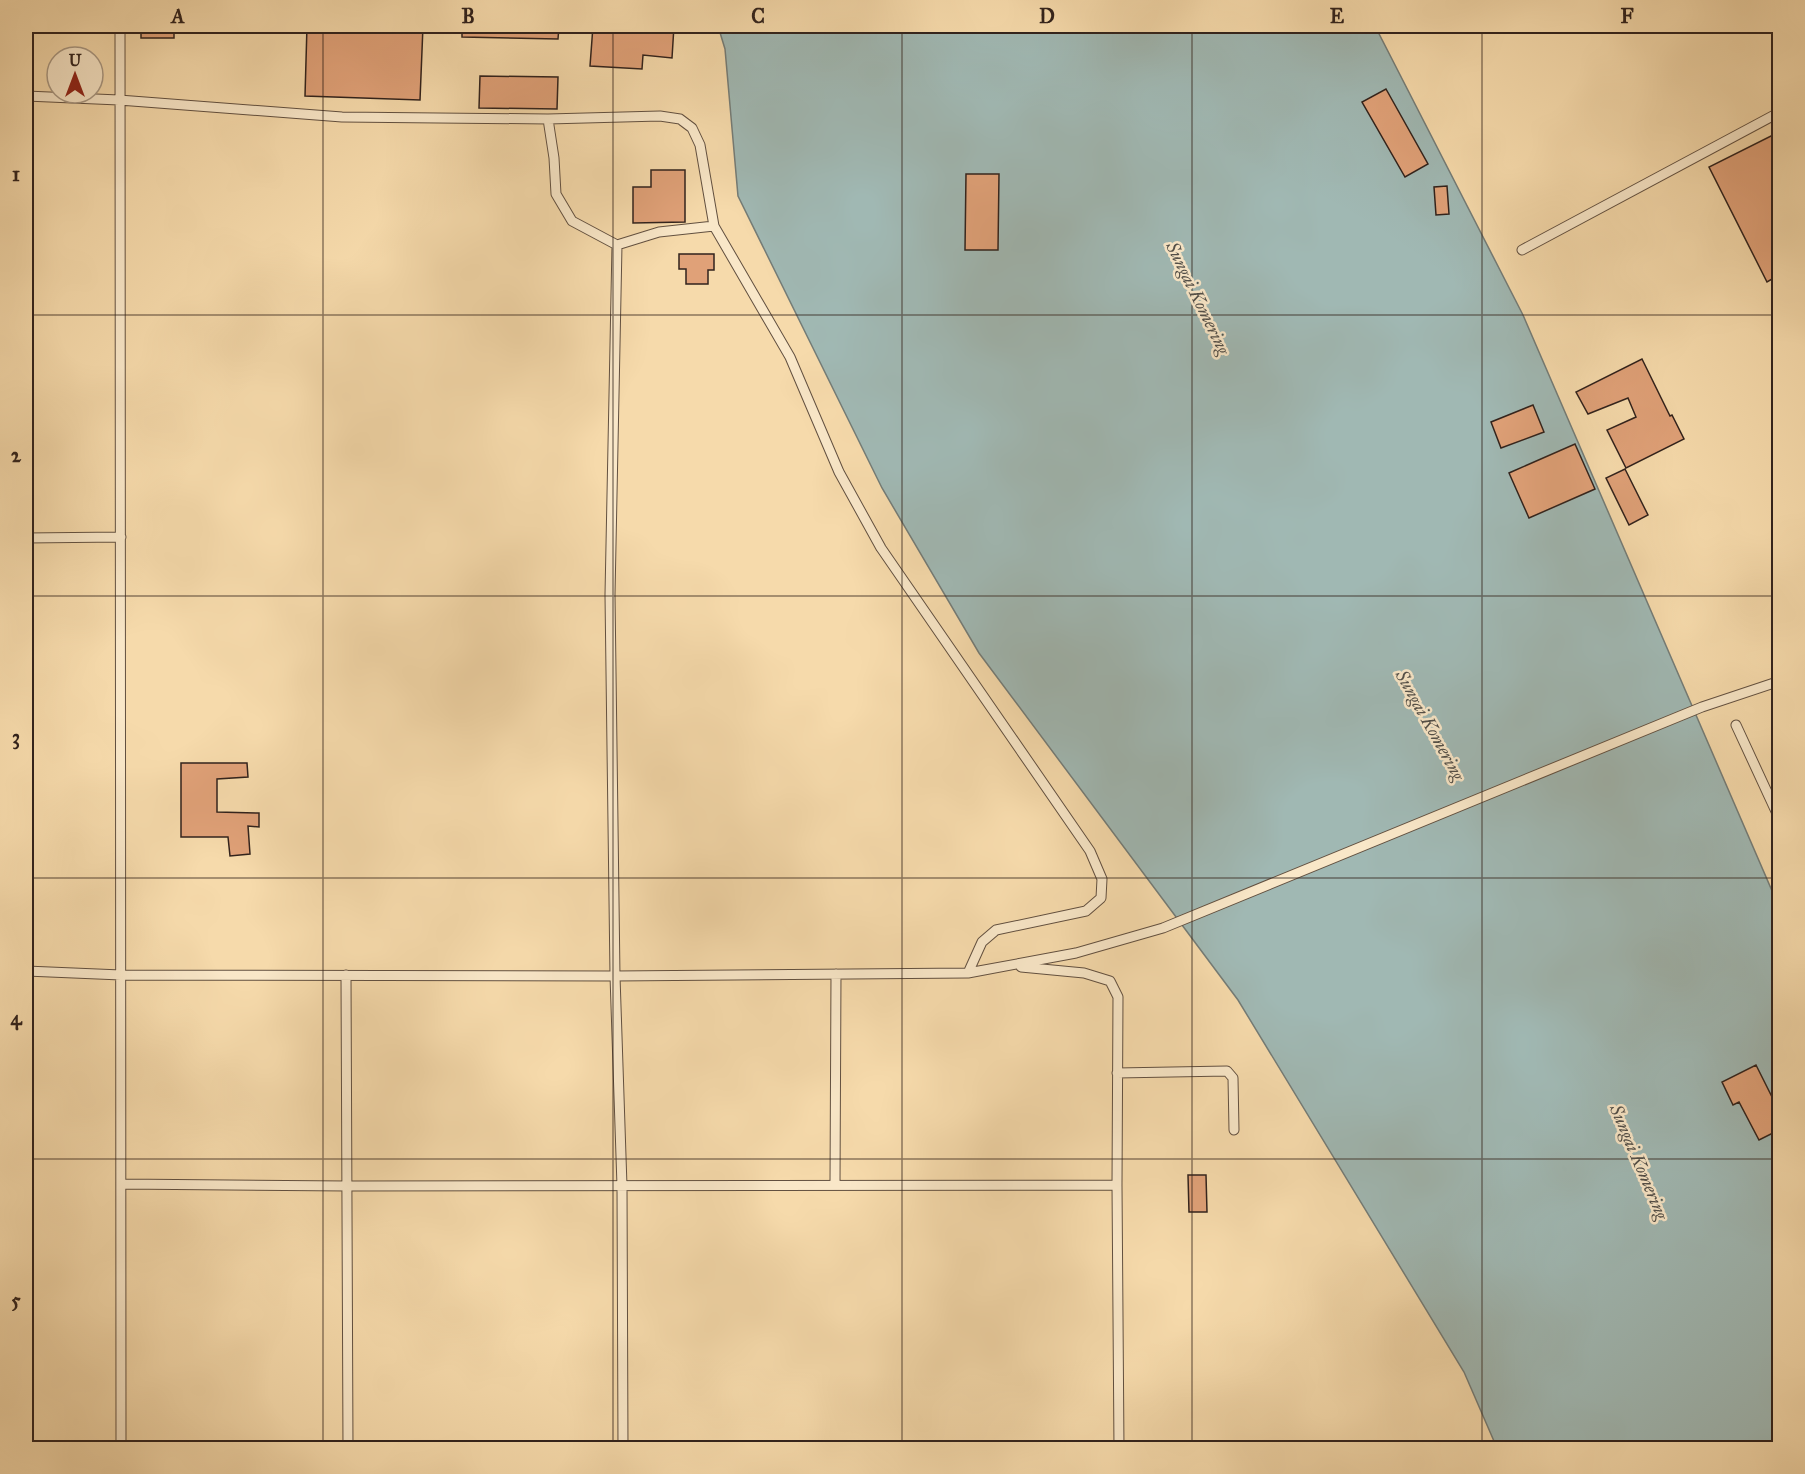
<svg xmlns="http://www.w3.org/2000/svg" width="1805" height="1474" viewBox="0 0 1805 1474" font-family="'IM FELL Great Primer',serif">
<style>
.water{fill:#a0b8b3;stroke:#747c77;stroke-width:1.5}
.building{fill:#e0a178;stroke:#31221c;stroke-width:1.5}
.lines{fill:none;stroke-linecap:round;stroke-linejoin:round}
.lane-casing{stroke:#625040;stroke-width:11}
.lane{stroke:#f9e7c8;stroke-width:9}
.grid{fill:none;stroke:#31221c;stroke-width:1.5;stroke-opacity:0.55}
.labels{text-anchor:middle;stroke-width:5;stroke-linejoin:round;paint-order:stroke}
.water-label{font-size:18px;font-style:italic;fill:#524f49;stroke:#f9e7c8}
.neatline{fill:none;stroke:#31221c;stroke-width:2}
.grid-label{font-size:20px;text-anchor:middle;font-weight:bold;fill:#31221c}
</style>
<rect width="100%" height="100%" fill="#f6daab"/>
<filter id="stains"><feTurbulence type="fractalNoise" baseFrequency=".00333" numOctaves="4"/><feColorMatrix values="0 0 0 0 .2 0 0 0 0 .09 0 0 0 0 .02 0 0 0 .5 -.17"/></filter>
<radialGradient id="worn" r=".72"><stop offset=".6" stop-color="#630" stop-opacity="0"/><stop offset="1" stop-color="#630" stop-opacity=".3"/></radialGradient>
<path class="water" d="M718,26H1375L1523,315L1779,907V1448H1497L1464,1372L1238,1000L979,653L882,488L738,196L725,49Z"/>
<path class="building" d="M141,26H174V38H141Z
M307,26H423L420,100L305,96Z
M462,26H559L558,39L462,37Z
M593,26H674L672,58L643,55L642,69L590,66Z
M480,76L558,77L557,109L479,108Z
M1386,89L1428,164L1405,177L1362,102Z
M1779,132V275L1767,282L1709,167Z
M651,170H685V222L633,223V187H651Z
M966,174H999L998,250H965Z
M1447,186L1449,214L1436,215L1434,187Z
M679,254H714V270H708V284H686V269H679Z
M1642,359L1670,416L1672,415L1684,439L1626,468L1607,430L1636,417L1628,398L1588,414L1576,392Z
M1533,405L1544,432L1501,448L1491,422Z
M1575,444L1595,489L1529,518L1509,473Z
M1625,469L1648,515L1629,525L1606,478Z
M181,763H247L248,777L217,779V812L259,813V827L248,826L250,854L230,856L228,837H181Z
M1756,1065L1779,1111V1130L1759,1140L1739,1102L1733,1105L1722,1082Z
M1188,1175H1206L1207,1212H1189Z"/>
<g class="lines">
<defs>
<path id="lane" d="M120,26L121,1448
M26,96L119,100L342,117L548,119L660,116L680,119L692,128L700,145L714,226L790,357L839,472L881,548L1090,851L1102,879L1101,898L1086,911L996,930L982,942L968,973
M548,119L554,158L556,194L572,221L617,245L610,595L615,976L622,1186L623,1448
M617,245L659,232L714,226
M1522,250L1780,112
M26,538L121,537
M1736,725L1780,820
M1021,967L1084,973L1110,981L1118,997L1117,1185L1119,1448
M26,971L121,975L615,976L968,973L1076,953L1163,928L1702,707L1780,681
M346,975L348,1448
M1117,1073L1227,1071L1233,1078L1234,1130
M121,1184L347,1186L1117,1185
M835,1185L836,974"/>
</defs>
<use href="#lane" class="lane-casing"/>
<use href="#lane" class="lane"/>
</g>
<path class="grid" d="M323,26V1448M613,26V1448M902,26V1448M1192,26V1448M1482,26V1448M26,315H1780M26,596H1780M26,878H1780M26,1159H1780"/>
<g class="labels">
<g class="water-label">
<text transform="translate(1198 298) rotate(64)" y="6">Sungai Komering</text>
<text transform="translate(1430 725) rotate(61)" y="6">Sungai Komering</text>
<text transform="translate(1639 1162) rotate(67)" y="6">Sungai Komering</text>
</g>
</g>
<rect width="1805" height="1474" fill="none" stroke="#f6daab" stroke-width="66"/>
<g transform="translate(75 75)"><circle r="28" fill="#f9e7c8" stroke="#a99883" stroke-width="1.5"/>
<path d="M0-4.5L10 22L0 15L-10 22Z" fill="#8f2418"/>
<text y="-9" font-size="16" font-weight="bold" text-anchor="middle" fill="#31221c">U</text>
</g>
<rect x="33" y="33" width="1739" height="1408" class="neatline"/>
<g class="grid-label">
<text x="178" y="23">A</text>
<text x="468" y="23">B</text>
<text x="758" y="23">C</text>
<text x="1047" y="23">D</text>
<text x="1337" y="23">E</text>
<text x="1627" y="23">F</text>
<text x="16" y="181">1</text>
<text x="16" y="462">2</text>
<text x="16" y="744">3</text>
<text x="16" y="1025">4</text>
<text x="16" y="1307">5</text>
</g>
<rect width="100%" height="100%" filter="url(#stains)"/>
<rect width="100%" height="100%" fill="url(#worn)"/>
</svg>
